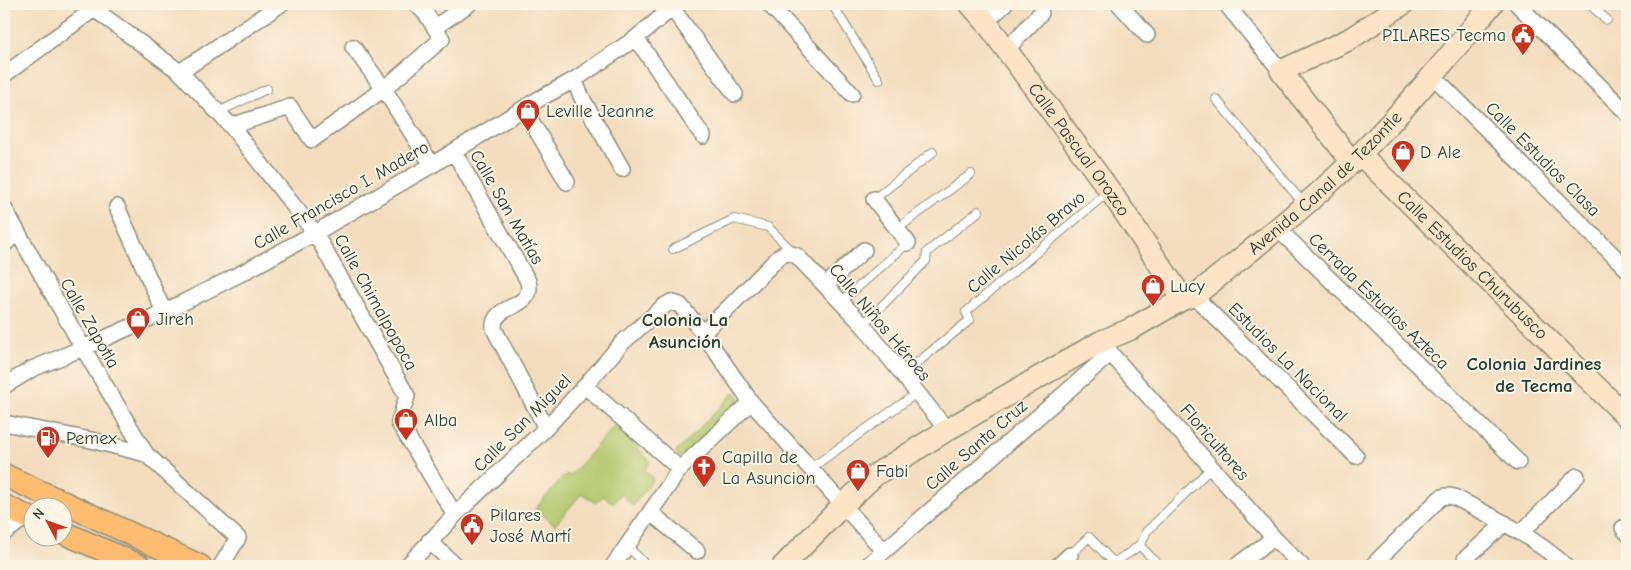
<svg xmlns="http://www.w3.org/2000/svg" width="1631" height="570" viewBox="0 0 1631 570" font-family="'Comic Neue',sans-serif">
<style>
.green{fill:#b2c76c;stroke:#688250}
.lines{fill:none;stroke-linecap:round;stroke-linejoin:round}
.lane-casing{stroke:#8a8d7a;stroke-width:10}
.street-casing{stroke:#8a8d7a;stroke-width:18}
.secondary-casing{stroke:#8a8d7a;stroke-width:24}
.primary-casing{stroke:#8a8d7a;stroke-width:25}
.lane{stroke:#fff;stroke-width:8}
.street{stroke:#fff;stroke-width:15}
.secondary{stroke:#fee4c6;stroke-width:21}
.primary{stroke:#fdbc70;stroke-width:22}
.labels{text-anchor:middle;stroke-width:4;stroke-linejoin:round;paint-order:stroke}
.poi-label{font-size:18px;fill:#1f3d34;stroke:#fcf5e5;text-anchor:start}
.street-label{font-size:18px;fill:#1f3d34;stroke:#fcf5e5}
.neighbourhood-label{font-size:19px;font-weight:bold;fill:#1f3d34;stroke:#fcf5e5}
</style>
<rect width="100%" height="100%" fill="#fcf5e5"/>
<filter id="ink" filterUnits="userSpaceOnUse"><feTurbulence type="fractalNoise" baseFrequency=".02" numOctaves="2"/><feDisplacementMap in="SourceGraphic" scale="10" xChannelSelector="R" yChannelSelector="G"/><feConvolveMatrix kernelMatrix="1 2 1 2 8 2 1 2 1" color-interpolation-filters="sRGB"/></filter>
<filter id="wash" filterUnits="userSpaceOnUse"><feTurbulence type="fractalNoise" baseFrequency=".0096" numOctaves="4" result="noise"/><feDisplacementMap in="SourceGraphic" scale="20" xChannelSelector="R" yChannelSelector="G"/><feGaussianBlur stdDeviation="1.12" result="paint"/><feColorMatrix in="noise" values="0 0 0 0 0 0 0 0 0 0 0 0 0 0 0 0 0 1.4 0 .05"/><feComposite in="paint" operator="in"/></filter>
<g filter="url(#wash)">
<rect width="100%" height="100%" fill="#f4ddbf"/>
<path class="green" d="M735,392L739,397L738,408L682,458L675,453Z
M615,425L650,461L645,470L653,479L633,506L621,494L613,503L603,496L596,503L582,493L555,525L535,509L566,474L570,476Z"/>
</g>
<g filter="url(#ink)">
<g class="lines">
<defs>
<path id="lane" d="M832,4L879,80
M1589,4L1607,20
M1216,99L1303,203
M218,112L267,89
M874,199L933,152
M897,229L971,174
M673,249L734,219L768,227L792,251
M841,302L908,243
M863,325L926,261L927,252L979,211
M902,375L970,320L966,312L1108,192
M811,468L917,393
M627,546L647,566
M1140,546L1156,562
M1070,555L1089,537L1113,562
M1108,566C1122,556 1142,550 1146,532L1212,467"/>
<path id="street" d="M90,4L94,9L180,72L231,126L315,233L407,396L399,423L455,515
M669,4L735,94
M769,4L852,94
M1119,4L1147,35
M1226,4L1281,71
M1517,4L1627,113
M986,22L1005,4
M435,27L469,4
M636,38L703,136
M353,47L384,89L432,165
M1006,50L1041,13
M180,72L281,4
M4,75L94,9
M1433,76L1627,269
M574,80L583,100L622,169
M524,109L567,182
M231,126L290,107L312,140L384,89L442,39L426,14L416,4
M454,152L528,281C536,311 491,302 494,329L546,428
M874,199L908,243
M117,207L164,312
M4,208L83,348L146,454
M1278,229L1518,462
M4,245L17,232
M826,285L864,250
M1194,296L1356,456
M703,333L779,257L787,252L797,256L863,325L947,430
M1105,347L1274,538L1302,566
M4,386L32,369L83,348L164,312L240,274L315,233L432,165L539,99L574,80L636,38L677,4
M585,386L680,469
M4,423L91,440L146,454L238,538L221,566
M650,512L697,551
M1623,528L1627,533
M4,533L26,517
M1521,533L1577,476
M429,541L456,566
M1465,559L1505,523
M407,566L455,515L546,428L585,386L622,343L664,306L671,302L680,305L703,333L751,402L884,551
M613,566L680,469L751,402
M867,566L1111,353
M1058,566L1070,555
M1236,566L1274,538
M1372,566L1437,501C1442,496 1446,495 1454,497C1493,517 1533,536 1566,566"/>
<g id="secondary">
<path id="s1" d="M970,4L986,22L1110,191L1183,299"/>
<path id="s2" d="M1360,154L1627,417"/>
<path d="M1352,162L1281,71L1348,40L1403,4"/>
<path id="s3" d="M783,566L843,505L875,475L947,430L1100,342L1131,329L1183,299L1194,296C1251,251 1307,206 1359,155C1407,108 1449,56 1492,4"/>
</g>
<path id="primary" d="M4,475L200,566
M4,506L32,519
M62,532L140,566"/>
</defs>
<use href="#lane" class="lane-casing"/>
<use href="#street" class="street-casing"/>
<use href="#secondary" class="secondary-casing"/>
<use href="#primary" class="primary-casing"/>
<use href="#lane" class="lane"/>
<use href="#street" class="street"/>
<use href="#secondary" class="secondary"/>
<use href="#primary" class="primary"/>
</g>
</g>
<defs>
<symbol id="civic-pin" viewBox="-11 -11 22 30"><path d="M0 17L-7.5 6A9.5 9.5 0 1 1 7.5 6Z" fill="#c8321e" stroke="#fcf5e5"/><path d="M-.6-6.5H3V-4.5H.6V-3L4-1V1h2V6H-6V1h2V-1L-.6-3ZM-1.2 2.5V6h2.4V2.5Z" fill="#fff"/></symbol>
<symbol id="shop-pin" viewBox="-11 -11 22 30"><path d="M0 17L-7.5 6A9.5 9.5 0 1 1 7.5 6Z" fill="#c8321e" stroke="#fcf5e5"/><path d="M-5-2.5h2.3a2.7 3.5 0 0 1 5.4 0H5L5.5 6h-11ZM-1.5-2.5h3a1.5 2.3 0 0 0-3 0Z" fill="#fff"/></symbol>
<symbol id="fuel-pin" viewBox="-11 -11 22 30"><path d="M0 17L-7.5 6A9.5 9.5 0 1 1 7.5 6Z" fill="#c8321e" stroke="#fcf5e5"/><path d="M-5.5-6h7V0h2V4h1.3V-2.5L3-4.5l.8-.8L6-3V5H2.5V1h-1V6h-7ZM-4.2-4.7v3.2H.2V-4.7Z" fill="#fff"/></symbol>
<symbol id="church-pin" viewBox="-11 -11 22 30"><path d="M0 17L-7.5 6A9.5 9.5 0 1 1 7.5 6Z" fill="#c8321e" stroke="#fcf5e5"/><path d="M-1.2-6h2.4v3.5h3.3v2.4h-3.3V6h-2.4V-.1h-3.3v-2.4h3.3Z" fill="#fff"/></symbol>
</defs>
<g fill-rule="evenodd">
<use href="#civic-pin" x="1509" y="21" width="28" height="38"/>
<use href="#shop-pin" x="514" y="97" width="28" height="38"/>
<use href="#shop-pin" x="1389" y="138" width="28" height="38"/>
<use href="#shop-pin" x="1139" y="272" width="28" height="38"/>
<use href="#shop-pin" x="124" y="305" width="28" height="38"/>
<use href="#shop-pin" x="392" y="406" width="28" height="38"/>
<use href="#fuel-pin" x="34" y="424" width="28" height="38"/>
<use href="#church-pin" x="690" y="453" width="28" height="38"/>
<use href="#shop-pin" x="844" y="457" width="28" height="38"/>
<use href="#civic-pin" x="458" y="511" width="28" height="38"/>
</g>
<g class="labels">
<g class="poi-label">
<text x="1506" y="41" text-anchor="end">PILARES Tecma</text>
<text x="546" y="117">Leville Jeanne</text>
<text x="1420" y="158">D Ale</text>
<text x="1170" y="292">Lucy</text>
<text x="156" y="325">Jireh</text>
<text x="424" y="426">Alba</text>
<text x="66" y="444">Pemex</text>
<text x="722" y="463">Capilla de<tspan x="722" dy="21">La Asuncion</tspan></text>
<text x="876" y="477">Fabi</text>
<text x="490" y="521">Pilares<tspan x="490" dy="21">José Martí</tspan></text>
</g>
<g class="street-label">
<text dy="6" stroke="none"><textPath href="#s1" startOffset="182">Calle Pascual Orozco</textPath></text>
<text transform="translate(1543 159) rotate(45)" y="6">Calle Estudios Clasa</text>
<text dy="6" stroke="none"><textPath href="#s3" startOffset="669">Avenida Canal de Tezontle</textPath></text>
<text transform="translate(341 195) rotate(-30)" y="6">Calle Francisco I. Madero</text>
<text transform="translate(507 207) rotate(60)" y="6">Calle San Matías</text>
<text transform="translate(1026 242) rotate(-40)" y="6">Calle Nicolás Bravo</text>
<text dy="6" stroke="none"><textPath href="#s2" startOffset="158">Calle Estudios Churubusco</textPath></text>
<text transform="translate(1379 301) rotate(44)" y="6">Cerrada Estudios Azteca</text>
<text transform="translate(376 302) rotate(61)" y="6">Calle Chimalpopoca</text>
<text transform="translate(880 322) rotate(50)" y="6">Calle Niños Héroes</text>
<text transform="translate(90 323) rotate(60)" y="6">Calle Zapotla</text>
<text transform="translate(1288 362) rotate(45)" y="6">Estudios La Nacional</text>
<text transform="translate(522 423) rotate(-45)" y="6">Calle San Miguel</text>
<text transform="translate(1215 442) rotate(49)" y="6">Floricultores</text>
<text transform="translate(976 445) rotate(-41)" y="6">Calle Santa Cruz</text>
</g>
<g class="neighbourhood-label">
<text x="685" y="326">Colonia La<tspan x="685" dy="22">Asunción</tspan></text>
<text x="1534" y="370">Colonia Jardines<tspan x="1534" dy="22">de Tecma</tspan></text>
</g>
</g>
<rect width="1631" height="570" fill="none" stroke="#fcf5e5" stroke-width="20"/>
<g transform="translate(48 522) rotate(311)"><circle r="24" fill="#fcf5e5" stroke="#a4ab9e"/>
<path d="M0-4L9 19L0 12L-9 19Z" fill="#c8321e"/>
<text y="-8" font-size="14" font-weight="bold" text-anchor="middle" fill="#1f3d34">N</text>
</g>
</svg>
